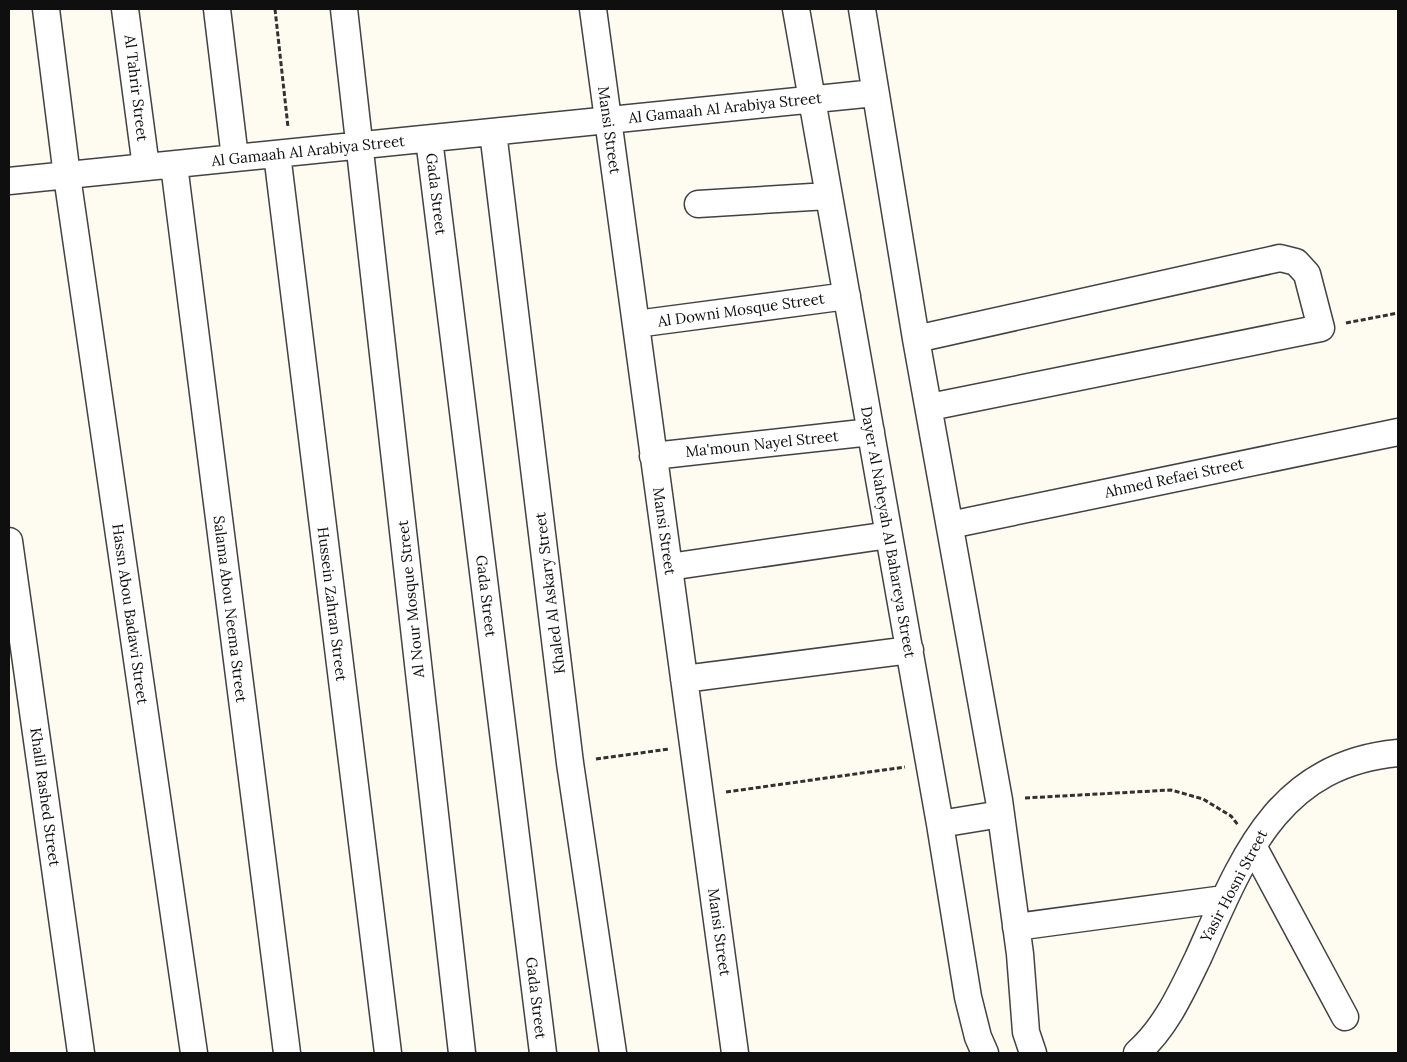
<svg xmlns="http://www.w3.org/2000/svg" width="1407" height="1062" viewBox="0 0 1407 1062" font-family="Lora,serif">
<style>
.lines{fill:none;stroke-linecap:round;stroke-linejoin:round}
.minor-casing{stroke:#424242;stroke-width:29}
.path{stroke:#313131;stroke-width:3;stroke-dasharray:5 2.5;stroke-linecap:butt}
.minor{stroke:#fff;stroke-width:26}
.labels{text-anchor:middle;stroke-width:5;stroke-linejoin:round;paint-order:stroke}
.street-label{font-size:15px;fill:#0f0f0f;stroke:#fff}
</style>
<rect width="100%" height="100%" fill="#fefcf1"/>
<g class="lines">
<defs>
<path id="minor" d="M46,9L67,176L194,1053
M125,9L146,167
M217,9L235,158
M344,9L462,1053
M593,9L735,1053
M796,9L940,824L968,997L978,1037L985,1053
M862,9L916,339L999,800L1020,954L1026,1032L1033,1053
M493,132L570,763L613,1053
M429,139L543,1053
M277,154L388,1053
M174,165L287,1053
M9,181L875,93
M698,204L828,196
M636,324L847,296
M916,339L1280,258L1296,262L1307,274L1321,328L930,407
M653,456L871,432
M950,525L1398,432
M9,541L81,1053
M669,567L889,535
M684,679L910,650
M940,824L1001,814
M1253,846L1345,1017
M1016,927L1224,899
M1137,1053C1166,1027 1181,993 1198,958C1242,860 1276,764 1398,753"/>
</defs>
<use href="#minor" class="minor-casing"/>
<path class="path" d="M275,9L288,127
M1346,323L1398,313
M596,759L669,749
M726,792L905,767
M1025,798L1171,790L1203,799L1231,816L1238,825"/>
<use href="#minor" class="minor"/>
</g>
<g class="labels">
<g class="street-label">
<text transform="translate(136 88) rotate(83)" y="5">Al Tahrir Street</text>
<text transform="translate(725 108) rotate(-6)" y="5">Al Gamaah Al Arabiya Street</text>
<text transform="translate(609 130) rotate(82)" y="5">Mansi Street</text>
<text transform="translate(308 151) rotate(-6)" y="5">Al Gamaah Al Arabiya Street</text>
<text transform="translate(436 194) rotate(83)" y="5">Gada Street</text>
<text transform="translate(741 310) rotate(-8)" y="5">Al Downi Mosque Street</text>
<text transform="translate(762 444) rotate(-6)" y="5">Ma'moun Nayel Street</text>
<text transform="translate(1174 478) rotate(-12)" y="5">Ahmed Refaei Street</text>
<text transform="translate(664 531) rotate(82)" y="5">Mansi Street</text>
<text transform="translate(888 532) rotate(80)" y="5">Dayer Al Naheyah Al Bahareya Street</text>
<text transform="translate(550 593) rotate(-97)" y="5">Khaled Al Askary Street</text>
<text transform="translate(486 596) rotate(83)" y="5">Gada Street</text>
<text transform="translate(411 599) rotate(-96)" y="5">Al Nour Mosque Street</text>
<text transform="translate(332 604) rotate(83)" y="5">Hussein Zahran Street</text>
<text transform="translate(230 609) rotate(83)" y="5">Salama Abou Neema Street</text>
<text transform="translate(130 614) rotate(82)" y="5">Hassn Abou Badawi Street</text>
<text transform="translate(45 797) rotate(82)" y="5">Khalil Rashed Street</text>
<text transform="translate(1234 886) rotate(-62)" y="5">Yasir Hosni Street</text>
<text transform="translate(719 932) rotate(82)" y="5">Mansi Street</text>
<text transform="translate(536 998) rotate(83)" y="5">Gada Street</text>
</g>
</g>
<rect width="1407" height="1062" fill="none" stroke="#0f0f0f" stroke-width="20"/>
</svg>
